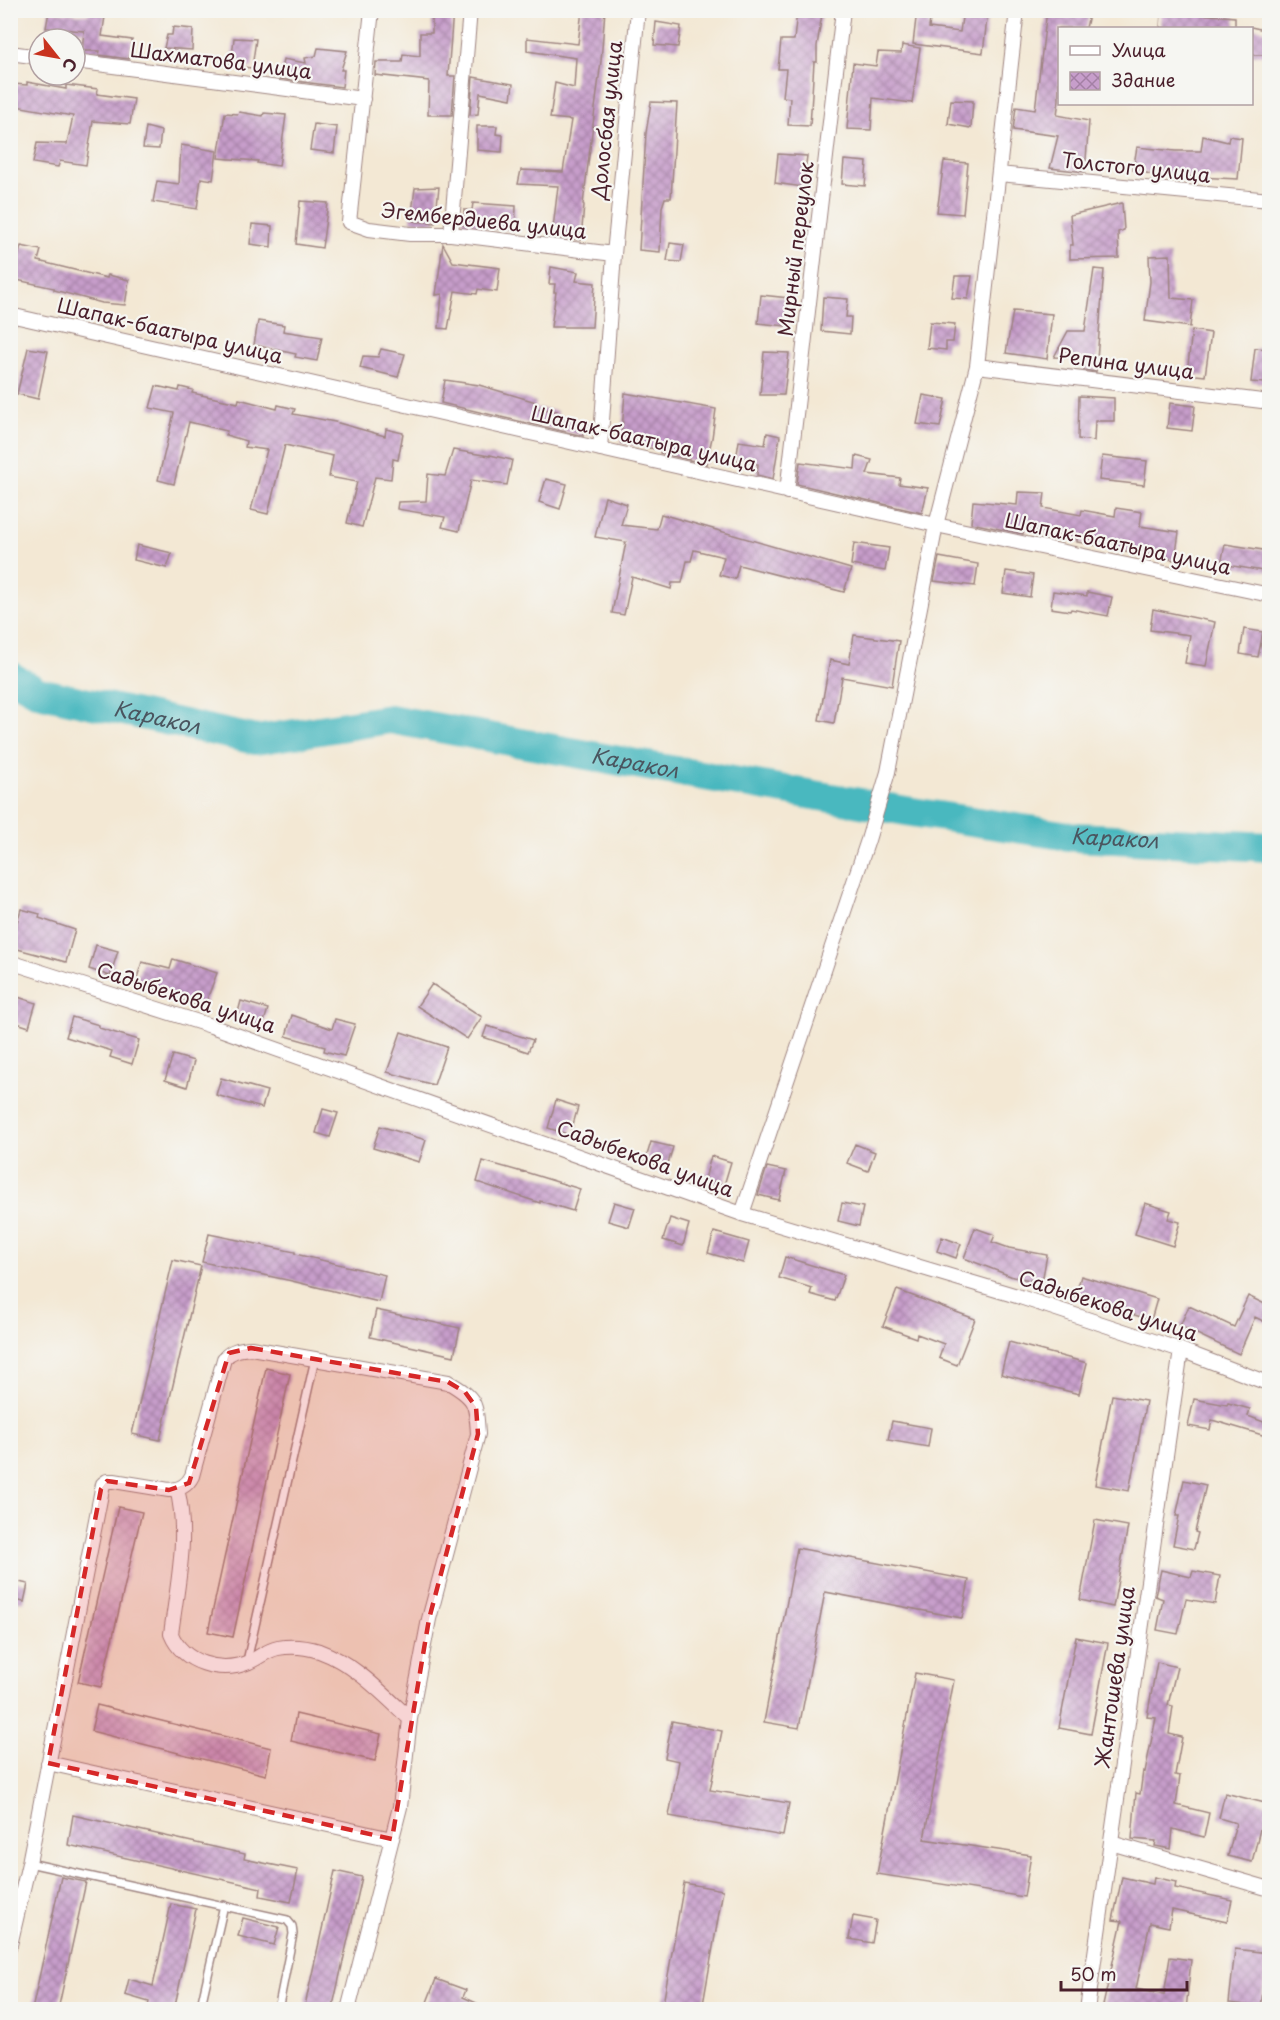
<svg xmlns="http://www.w3.org/2000/svg" width="1280" height="2020" viewBox="0 0 1280 2020" font-family="'Playpen Sans',sans-serif">
<style>
.lines{fill:none;stroke-linecap:round;stroke-linejoin:round}
.river{stroke:#49b8bf;stroke-width:30}
.building{fill:url(#building-cross-hatch)}
.lane-casing{stroke:#9e8480;stroke-width:10}
.street-casing{stroke:#9e8480;stroke-width:16}
.lane{stroke:#fff;stroke-width:7}
.street{stroke:#fff;stroke-width:14}
.marked{fill:#d62828;fill-opacity:0.2;stroke:#d62828;stroke-width:4.5;stroke-dasharray:12 8;stroke-linejoin:round}
.labels{text-anchor:middle;stroke-width:4.5;stroke-linejoin:round;paint-order:stroke}
.street-label{font-size:20px;fill:#4a1f2b;stroke:#f6f6f2}
.water-label{font-size:21px;font-style:italic;fill:#4a555f;stroke:#f6f6f2}
</style>
<defs>
<pattern id="building-cross-hatch" width="8" height="8" patternUnits="userSpaceOnUse" patternTransform="scale(1.5)"><rect width="8" height="8" fill="#c79ecb"/><path d="M0 0l8 8M0 8l8-8" fill="none" stroke="#a480a5"/></pattern>
</defs>
<rect width="100%" height="100%" fill="#f6f6f2"/>
<filter id="ink" filterUnits="userSpaceOnUse"><feTurbulence type="fractalNoise" baseFrequency=".0167" numOctaves="2"/><feDisplacementMap in="SourceGraphic" scale="12" xChannelSelector="R" yChannelSelector="G"/><feConvolveMatrix kernelMatrix="1 2 1 2 8 2 1 2 1" color-interpolation-filters="sRGB"/></filter>
<filter id="wash" filterUnits="userSpaceOnUse"><feTurbulence type="fractalNoise" baseFrequency=".008" numOctaves="4" result="noise"/><feDisplacementMap in="SourceGraphic" scale="24" xChannelSelector="R" yChannelSelector="G"/><feGaussianBlur stdDeviation="1.35" result="paint"/><feColorMatrix in="noise" values="0 0 0 0 0 0 0 0 0 0 0 0 0 0 0 0 0 1.4 0 .05"/><feComposite in="paint" operator="in"/></filter>
<g filter="url(#wash)">
<rect width="100%" height="100%" fill="#f3e8d4"/>
<g class="lines">
<path class="river" id="s1" d="M10,676L38,692L256,740L390,719L664,769L912,812L1075,837L1270,847"/>
</g>
<g id="blocks">
<path class="building" d="M89,10H106L102,36L132,40L129,59L99,55L100,51H82L84,31L46,28L49,11L88,15Z
M432,10H453L448,76H455L452,115H428L429,81L375,75L376,62H402L403,54L420,56V33H432Z
M582,10H605L601,61L583,204L584,205L581,240L552,237L558,186L518,184L521,170L563,172L571,120L550,118L555,83L574,88L576,58L527,51V38L578,44Z
M917,10H931L929,28L960,32L963,10H988L983,53L913,44Z
M1047,10H1090L1086,28H1059V100L1057,115L1089,121L1085,172L1050,168L1058,136L1013,130L1016,107L1035,110Z
M797,11L822,14L817,46V62H814L810,126L788,125L790,98L783,97L786,69H778L781,40H794Z
M1161,12L1171,15L1172,12L1235,17V28H1160Z
M656,22L681,26L678,47L654,45Z
M173,27L193,29L192,50L164,48L167,35H172Z
M1251,27L1269,31V55H1251Z
M234,38L256,39L252,68L231,66Z
M902,45L920,48L912,103L873,98L871,130L847,129L853,63L876,66L878,52L901,53Z
M318,48L347,51L341,70H344L342,87L280,79L283,59L306,63L305,58L316,56Z
M473,77L513,84L511,99L480,93L478,114L470,115Z
M27,82L66,89V85L98,89L97,94L134,99L130,124L93,121L86,165L60,161L58,167L33,163L37,143L67,144L73,116L10,105L12,84L27,85Z
M951,100L973,101L971,128L948,124Z
M651,102L677,103L671,198H665L662,207L660,252L639,250L646,133Z
M239,112L263,116L264,113L286,115L279,166L257,163L258,161L218,158L225,113L238,114Z
M314,124L337,127L334,153L310,150Z
M477,126H497L496,134L503,135L502,152L477,150Z
M146,127L161,131L159,149L143,148Z
M1203,136L1228,142L1229,136L1242,138L1238,179L1155,175L1133,170L1137,147L1175,151H1201Z
M181,145L217,151L213,180L201,178L197,209L153,202L157,181L179,184Z
M778,154L807,156L803,187L775,183Z
M844,160L867,162L865,186L842,184Z
M944,161L968,163L963,214L937,212Z
M439,187L435,223L411,221L415,188Z
M300,201L328,203L322,248L296,244Z
M473,203L516,206L515,230L486,228L487,226L463,225L464,210H472Z
M1122,203L1124,230L1118,232L1119,258L1070,259V245H1073L1070,215Z
M252,224L272,226L271,247L250,244Z
M670,243L684,245L681,262L667,261Z
M443,244L453,262L500,268L497,292L478,289L477,294L455,291L448,329L439,328L442,294L436,295Z
M21,246L41,250L38,261L107,278L108,275L129,280L125,305L102,303L54,290V288L12,279Z
M1170,255L1171,298L1193,300L1190,327L1145,321L1150,282L1149,256Z
M551,267L578,272L576,281L595,283L592,327H551L556,292H554L555,284H549Z
M1094,269L1104,270L1096,372L1084,370V358L1054,357L1068,331H1085Z
M955,276H972L968,299L952,298Z
M761,295L789,298L786,326L758,323Z
M823,297L848,299L846,317H851L850,334L821,331Z
M1013,311L1052,314L1047,359L1006,353Z
M258,321L284,325L283,331L322,337L317,361L295,357L296,354L254,345Z
M930,322L955,324L953,342H946V350L927,348Z
M1192,330L1211,333L1205,376L1187,374Z
M28,348L48,351L38,399L17,394Z
M1255,348L1268,349L1264,383L1251,382Z
M381,349L405,354L398,377L360,368L363,356L378,357Z
M764,352L789,353L784,395H760Z
M445,380L479,385L536,402L535,408L557,411V416L593,424L592,434L583,433V436L441,403Z
M156,386L179,391L180,387L193,390L192,393L238,403L239,399L277,409L278,405L295,409L293,414L335,422L385,436L386,429L403,433L398,460L393,459L391,479L375,477L362,527L347,523L357,482L329,477L333,456L285,445L268,514L251,510L267,450L245,447L246,441L226,435L227,431L189,422L174,484L158,480L174,413L150,408Z
M625,393L716,409L712,438L706,464L660,453L661,450L621,443Z
M923,395L946,399L940,427L917,424Z
M1079,396L1114,398V421H1095L1094,441L1078,439Z
M1170,403L1195,406L1192,431L1167,428Z
M767,433L780,436L773,479L757,475L758,464L736,460L739,441L765,445Z
M453,450L490,456V455L512,460L507,485L471,480L459,531L442,527L445,517L397,509L398,502L426,501L428,474L445,476Z
M856,456L872,460L867,474L900,478L899,484L928,488L922,513L797,484L800,462L855,469Z
M1102,456L1147,461L1144,485L1099,480Z
M546,479L567,484L560,509L539,502Z
M1018,492L1045,493L1043,508L1081,515L1082,510L1115,516L1116,508L1142,512L1140,526L1179,532L1175,560L1077,542V538L1024,529L1023,534L971,523L973,501L1017,505Z
M605,497L627,504L621,525L657,529L661,514L851,569L844,592L739,565L735,579L719,575L724,557L694,550L691,561H687L682,583H672L671,589L632,577L624,615L612,613L626,542L595,537Z
M854,543L889,548L885,571L851,565Z
M1225,544L1269,551V572L1221,564Z
M137,545L172,553L167,568L134,560Z
M939,557L978,564L975,586L934,581Z
M1006,571L1033,575L1030,597L1003,593Z
M1053,591L1087,596V592L1112,597L1108,616L1071,609L1070,611L1051,608Z
M1153,609L1215,622L1206,666L1185,663L1190,635L1150,630Z
M1244,629L1263,632L1258,657L1240,654Z
M854,635L899,641L892,686L842,677L834,723L819,720L830,660L849,664Z
M21,909L40,914L39,918L75,930L66,962L10,947Z
M96,945L118,951L110,976L89,969Z
M173,959L217,973L204,1007L161,994L162,991L135,984L142,962L170,969Z
M432,984L482,1017L467,1039L417,1006Z
M18,997L36,1003L29,1027L11,1021Z
M241,1001L268,1009L262,1028L236,1020Z
M292,1015L332,1029L335,1019L355,1024L344,1056L324,1051L325,1047L286,1036Z
M72,1017L99,1025V1028L139,1040L132,1064L110,1057L112,1051L66,1037Z
M487,1026L533,1040L528,1052L483,1037Z
M401,1032L447,1047L434,1085L387,1072Z
M173,1055L194,1061L187,1087L165,1080Z
M221,1078L267,1091L262,1108L216,1095Z
M556,1100L578,1107L570,1135L548,1128Z
M323,1109L338,1113L330,1137L316,1133Z
M380,1126L426,1140L419,1162L373,1148Z
M651,1142L673,1147L667,1167L645,1162Z
M855,1144L875,1152L868,1171L847,1163Z
M711,1156L731,1162L724,1185L705,1179Z
M483,1161L522,1172V1171L580,1189L573,1211L540,1201V1203L477,1182Z
M767,1167L786,1171L779,1200L758,1195Z
M614,1202L635,1208L629,1227L608,1221Z
M842,1203L863,1207L859,1226L838,1221Z
M1145,1203L1171,1211L1168,1219L1180,1222L1173,1246L1135,1234Z
M670,1218L689,1224L683,1246L663,1240Z
M975,1228L995,1235L992,1242L1009,1248L1047,1255L1042,1282L1013,1277L964,1258Z
M714,1232L749,1242L743,1263L708,1253Z
M209,1234L295,1252V1254L385,1275L379,1302L292,1281L202,1262Z
M942,1237L961,1244L956,1258L937,1251Z
M785,1257L844,1275L835,1301L810,1294L812,1288L779,1278Z
M173,1260L201,1266L160,1440L132,1434Z
M1081,1276L1157,1299L1151,1320L1075,1297Z
M897,1290L975,1319L957,1365L939,1358L944,1344L917,1334L916,1338L883,1326Z
M1248,1296L1269,1306V1324L1255,1317L1239,1354L1180,1326L1189,1306L1234,1327Z
M376,1310L460,1328L454,1356L370,1337Z
M1009,1342L1087,1363L1079,1394L1001,1374Z
M266,1368L290,1374L233,1637L208,1632Z
M1112,1395L1146,1401L1129,1491L1095,1485Z
M1194,1399L1227,1405L1228,1403L1250,1409L1248,1416L1269,1424V1437L1212,1420L1210,1430L1188,1426Z
M892,1421L931,1428L928,1447L888,1440Z
M1184,1480L1206,1485L1195,1532L1198,1533L1194,1549L1173,1545L1179,1516H1176Z
M118,1507L142,1512L101,1687L78,1682Z
M1095,1520L1128,1526L1113,1607L1080,1600Z
M797,1548L969,1580L962,1618L825,1592L799,1728L764,1722Z
M1161,1570L1191,1577L1193,1571L1220,1576L1215,1604L1186,1599L1178,1634L1157,1630L1163,1599L1155,1596Z
M10,1580L28,1584L24,1602L10,1599Z
M1076,1637L1108,1643L1091,1734L1059,1728Z
M1157,1662L1177,1667L1168,1705L1173,1706L1169,1734L1182,1737L1175,1775L1180,1776L1176,1805L1209,1813L1204,1837L1173,1829L1171,1849L1155,1846L1156,1841L1132,1839L1136,1793L1140,1794L1143,1771L1145,1772L1156,1718L1147,1717Z
M915,1673L954,1680L924,1839L1031,1855L1024,1897L877,1874Z
M97,1705L271,1748L266,1775L91,1731Z
M296,1714L381,1734L375,1761L291,1741Z
M672,1721L722,1731L710,1790L789,1803L783,1836L669,1816L679,1761L665,1758Z
M1225,1793L1269,1804L1263,1829H1260L1252,1862L1228,1856L1236,1823L1219,1818Z
M73,1815L245,1854L244,1859L298,1870L291,1902L260,1896L261,1888L68,1845Z
M335,1871L362,1877L332,2010H304Z
M61,1877L86,1882L58,2010H32Z
M1122,1877L1153,1884L1154,1877L1176,1882L1175,1888L1232,1900L1227,1922L1172,1910L1169,1927L1150,1923L1136,1989L1164,1995L1170,1957L1191,1960L1186,2010H1102L1122,1921L1113,1920Z
M684,1883L723,1890L702,2010H662Z
M171,1904L196,1909L174,2010H147L149,2002L125,1995L129,1979L153,1986Z
M853,1916L876,1920L872,1943L849,1939Z
M243,1918L279,1927L274,1945L238,1936Z
M1235,1949L1268,1953L1261,2007L1229,2003Z
M436,1979L466,1990L463,1997L492,2010H424Z"/>
</g>
</g>
<g filter="url(#ink)">
<use href="#blocks" fill-opacity="0" stroke="#9e8480" stroke-width="1.5"/>
<g class="lines">
<defs>
<path id="lane" d="M247,1661L315,1359
M29,1863L287,1920L292,1926L293,1934L278,2010
M200,2010L224,1905"/>
<path id="street" d="M372,10L349,222L369,229L410,234H451L614,254
M10,53L39,57
M75,61L363,99
M999,174L1270,200
M451,234L470,10
M10,315L936,525L1270,595
M977,366L1270,402
M600,449L614,254L638,10
M787,492L843,10
M10,962L211,1026L742,1214L1017,1296L1181,1350L1270,1384
M742,1214L868,840L888,772L936,525L977,366L1017,10
M177,1489C189,1535 177,1587 171,1634C183,1663 220,1674 249,1662C258,1658 267,1650 278,1648C290,1646 306,1647 319,1651C355,1664 382,1693 410,1719
M48,1763L392,1839
M1111,1843L1270,1889
M10,1945L29,1863L103,1484L107,1481H114L169,1490C180,1489 187,1486 192,1476L224,1359C231,1350 240,1349 251,1348L448,1382C476,1398 476,1403 478,1434L429,1619L410,1719L400,1807L348,2010
M1087,2010L1181,1350"/>
</defs>
<use href="#lane" class="lane-casing"/>
<use href="#street" class="street-casing"/>
<use href="#lane" class="lane"/>
<use href="#street" class="street"/>
</g>
</g>
<path class="marked" d="M251,1348L448,1382L465,1392L476,1407L478,1434L429,1619L392,1839L48,1763L101,1489L107,1481L169,1490L189,1483L229,1353Z"/>
<g class="labels">
<g class="street-label">
<text transform="translate(221 61) rotate(7)" y="7">Шахматова улица</text>
<text transform="translate(607 120) rotate(-84)" y="7">Долосбая улица</text>
<text transform="translate(1136 168) rotate(6)" y="7">Толстого улица</text>
<text transform="translate(484 221) rotate(6)" y="7">Эгембердиева улица</text>
<text transform="translate(796 249) rotate(-83)" y="7">Мирный переулок</text>
<text transform="translate(170 331) rotate(13)" y="7">Шапак-баатыра улица</text>
<text transform="translate(1126 364) rotate(7)" y="7">Репина улица</text>
<text transform="translate(644 439) rotate(13)" y="7">Шапак-баатыра улица</text>
<text transform="translate(1118 544) rotate(12)" y="7">Шапак-баатыра улица</text>
<text transform="translate(186 998) rotate(18)" y="7">Садыбекова улица</text>
<text transform="translate(645 1159) rotate(20)" y="7">Садыбекова улица</text>
<text transform="translate(1108 1306) rotate(18)" y="7">Садыбекова улица</text>
<text transform="translate(1115 1677) rotate(-82)" y="7">Жантошева улица</text>
</g>
<g class="water-label">
<text dy="7" stroke="none"><textPath href="#s1" startOffset="154">Каракол</textPath></text>
<text dy="7" stroke="none"><textPath href="#s1" startOffset="640">Каракол</textPath></text>
<text dy="7" stroke="none"><textPath href="#s1" startOffset="1126">Каракол</textPath></text>
</g>
</g>
<rect width="1280" height="2020" fill="none" stroke="#f6f6f2" stroke-width="36"/>
<rect x="1058" y="27" width="195" height="78" fill="#f6f6f2" stroke="#b1a0a2" stroke-width="1.5"/>
<rect x="1070" y="46" width="30" height="9" fill="#ffffff" stroke="#b1a0a2" stroke-width="1.5"/>
<text x="1112" y="57" font-size="18" fill="#4a1f2b">Улица</text>
<rect x="1070" y="72" width="30" height="18" fill="url(#building-cross-hatch)" stroke="#b1a0a2" stroke-width="1.5"/>
<text x="1112" y="87" font-size="18" fill="#4a1f2b">Здание</text>
<g transform="translate(57 57) rotate(121)"><circle r="28" fill="#f6f6f2" stroke="#b1a0a2" stroke-width="1.5"/>
<path d="M0-4.5L10 22L0 15L-10 22Z" fill="#c8321e"/>
<text y="-9" font-size="16" font-weight="bold" text-anchor="middle" fill="#4a1f2b">С</text>
</g>
<path d="M1061 1981v9h126v-9" fill="none" stroke="#4a1f2b" stroke-width="3"/>
<text x="1070" y="1981" font-size="18" fill="#4a1f2b" stroke="#f6f6f2" stroke-width="4.5" paint-order="stroke">50 m</text>
</svg>
